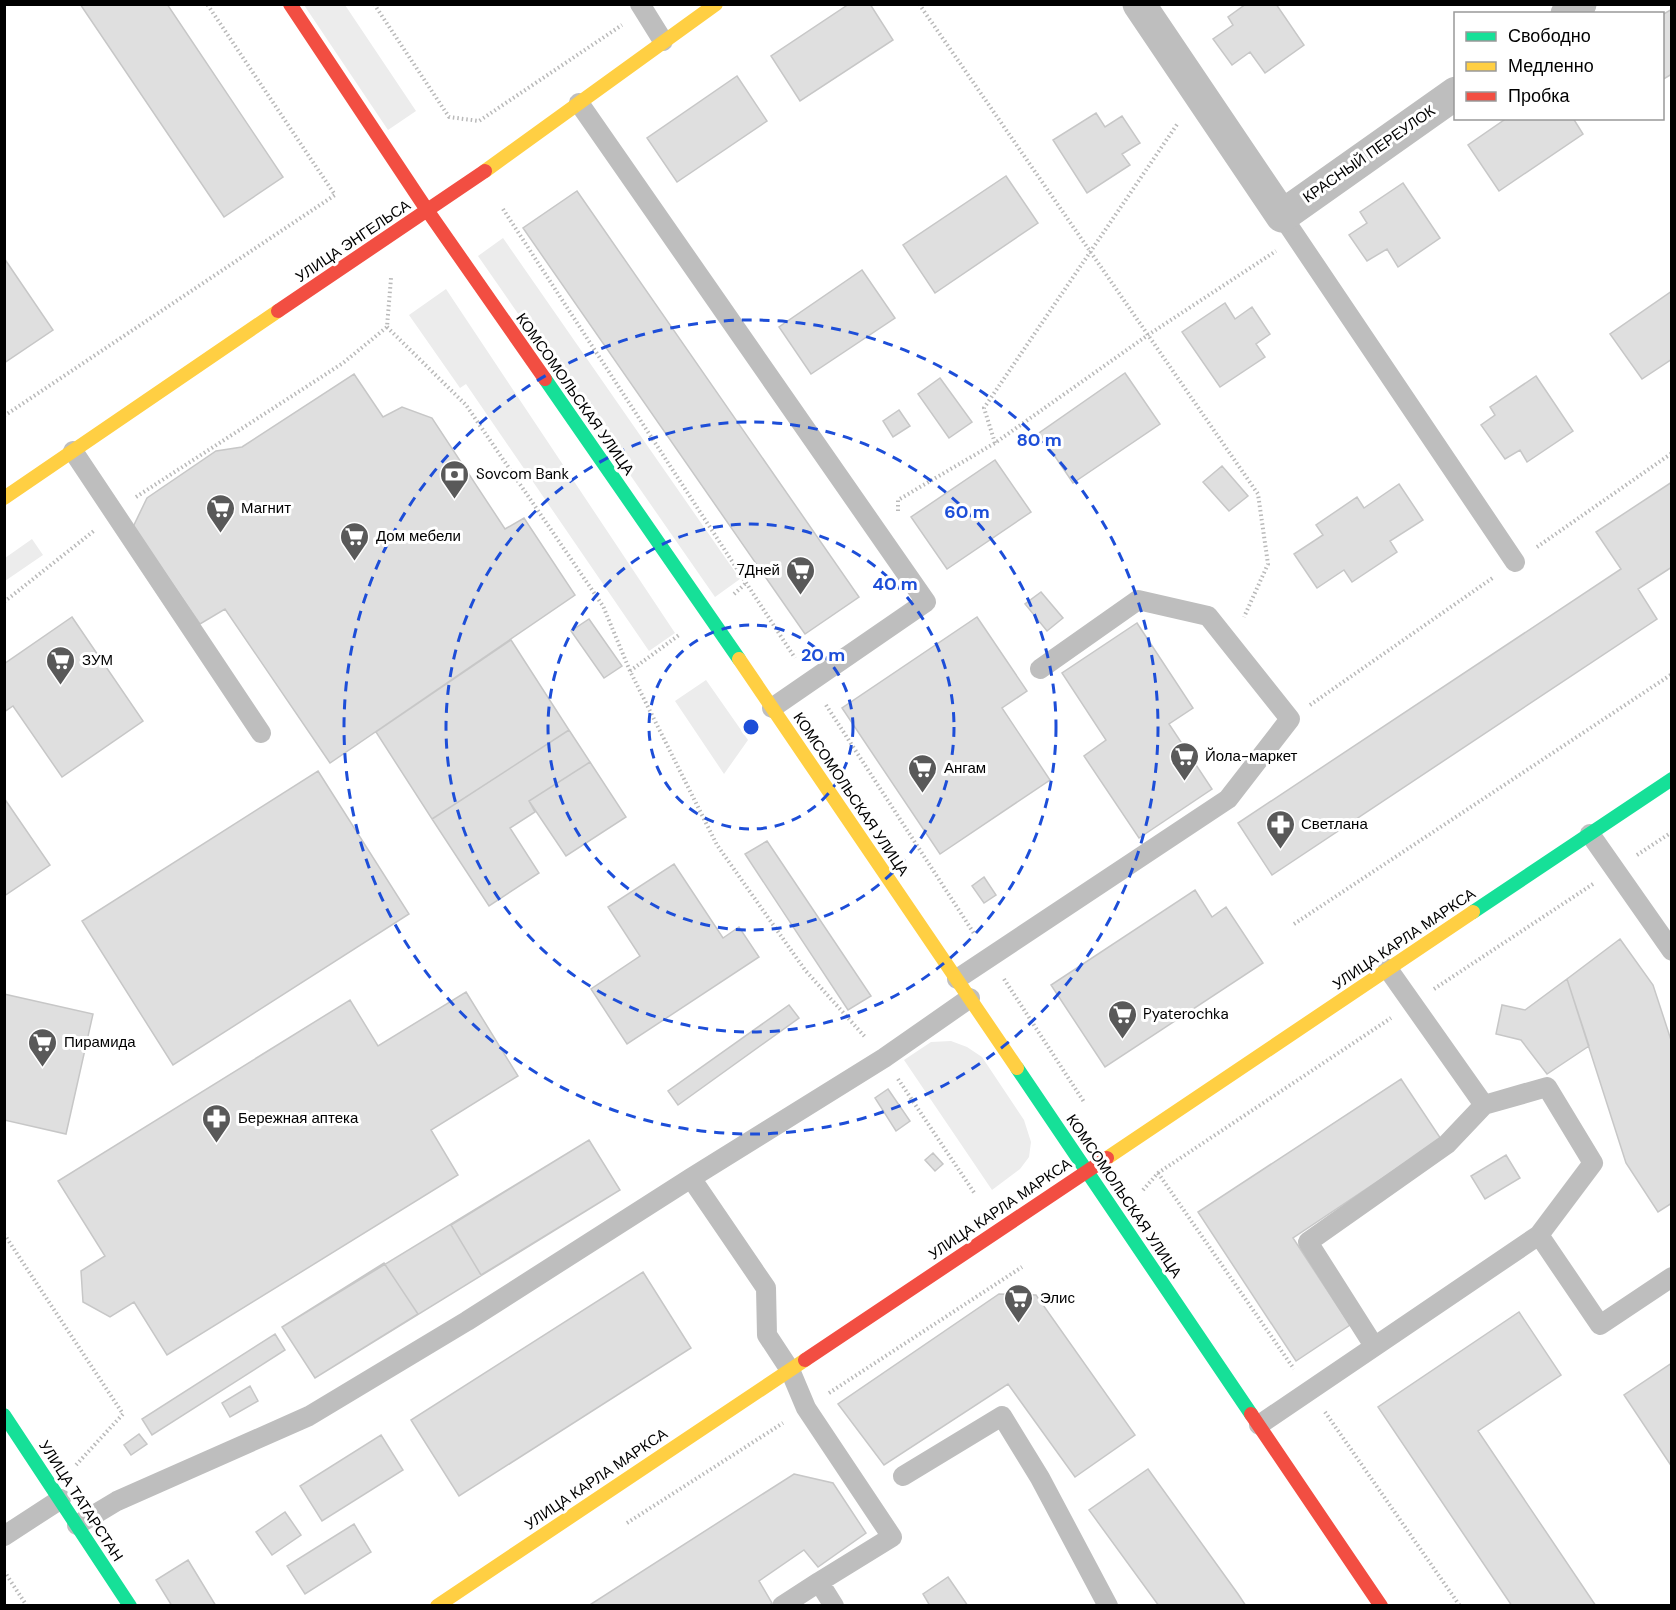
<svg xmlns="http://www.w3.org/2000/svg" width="1676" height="1610" viewBox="0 0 1676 1610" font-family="'DM Sans',sans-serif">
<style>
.green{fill:#ececec}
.building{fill:#dfdfdf;stroke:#c7c7c7;stroke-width:1.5}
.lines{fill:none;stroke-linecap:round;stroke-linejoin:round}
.path{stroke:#b9b9b9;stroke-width:4;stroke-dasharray:1.5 3;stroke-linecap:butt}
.lane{stroke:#bebebe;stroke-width:20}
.street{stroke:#bebebe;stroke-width:33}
.fast{stroke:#16e098;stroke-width:14}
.slow{stroke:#ffcf43;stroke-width:14}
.jam{stroke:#f24e42;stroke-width:14}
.ring{fill:none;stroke:#1d4ed8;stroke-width:3;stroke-dasharray:10 8}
.labels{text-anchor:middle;stroke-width:6;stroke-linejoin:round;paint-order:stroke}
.street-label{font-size:15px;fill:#000;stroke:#fff}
.poi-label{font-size:15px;fill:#000;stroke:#fff;text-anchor:start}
.centre{fill:#1d4ed8;stroke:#fff;stroke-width:3}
.ring-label{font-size:18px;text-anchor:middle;font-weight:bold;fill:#1d4ed8;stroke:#fff;stroke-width:6;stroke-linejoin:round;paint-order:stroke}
</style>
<rect width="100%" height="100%" fill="#fff"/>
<path class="green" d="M304,5H345L416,111L388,130Z
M503,238L740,579L715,597L478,256Z
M446,289L675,633L649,651L466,384L460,388L409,315Z
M32,539L43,555L5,581V558Z
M706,680L748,740L724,774L675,701Z
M951,1041L967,1047L982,1057L1024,1120L1031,1142L1029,1157L1020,1169L992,1190L904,1060L931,1042Z"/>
<path class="building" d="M80,4H167L283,177L224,217Z
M849,4H870L893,40L800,101L771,56Z
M1246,4H1276L1304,45L1265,73L1250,52L1232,65L1213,39L1233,25L1228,17Z
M1672,9V74L1662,80V15Z
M737,76L767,121L677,182L647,138Z
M1096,113L1105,127L1122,116L1140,143L1122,154L1130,165L1087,193L1053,140Z
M1507,118H1573L1583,134L1499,191L1468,145Z
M1006,176L1038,223L935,293L903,245Z
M1403,183L1440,238L1398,267L1387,249L1367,261L1349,235L1367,223L1360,212Z
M577,191L859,597L805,634L523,228Z
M4,258L53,330L4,363Z
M862,270L895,318L811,374L779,327Z
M1672,291V359L1642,379L1610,334Z
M1225,303L1235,319L1252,307L1270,334L1256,344L1265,357L1220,387L1182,332Z
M1125,373L1160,424L1073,483L1039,433Z
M354,374L383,417L402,407L432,418L505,529L524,518L575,595L330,763L225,609L200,624L133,527L147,498L216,451L242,447Z
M1536,376L1573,431L1527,462L1520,450L1505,459L1481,425L1495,415L1490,407Z
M940,378L972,422L949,438L918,394Z
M899,410L910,426L893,437L883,421Z
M995,460L1031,512L947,569L911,517Z
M1222,466L1248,496L1229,511L1203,482Z
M1672,482V567L1638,589L1657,619L1272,875L1238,823L1621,569L1596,532Z
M1399,484L1423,520L1390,541L1397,552L1352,582L1344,570L1317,588L1294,554L1323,535L1316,525L1357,497L1364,508Z
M1041,592L1063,618L1047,631L1025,604Z
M72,617L143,721L62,777L13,706L4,712V664Z
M977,617L1027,691L1002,708L1050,780L940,854L842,708Z
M589,619L622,666L604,678L571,631Z
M1137,623L1193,708L1169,724L1212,789L1139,838L1084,756L1106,740L1062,673Z
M511,640L569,730L432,819L376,732Z
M569,730L590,762L529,801L535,812L510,828L539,873L489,906L432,819Z
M590,762L626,817L566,856L529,801Z
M318,771L409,914L173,1065L82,921Z
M4,798L50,865L4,896Z
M767,841L871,996L848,1010L745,854Z
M674,864L723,938L739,927L759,957L627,1044L591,989L640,956L608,907Z
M984,877L996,895L984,903L972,886Z
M1195,890L1212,917L1226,907L1263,963L1105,1067L1051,985Z
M1620,939L1653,985L1672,1043V1203L1658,1212L1626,1163L1567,979Z
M1567,979L1589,1046L1547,1074L1521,1040L1496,1034L1502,1005L1525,1010Z
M466,992L518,1076L431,1130L458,1175L167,1355L134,1302L110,1317L83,1302L81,1271L105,1256L58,1181L350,1000L378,1046Z
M4,994L93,1014L66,1134L4,1120Z
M789,1005L799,1018L678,1105L668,1091Z
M1401,1079L1441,1139L1293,1238L1350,1325L1296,1361L1198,1212Z
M888,1089L910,1121L896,1131L875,1098Z
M589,1140L620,1190L315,1378L282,1327Z
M589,1140L620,1190L481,1275L451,1225Z
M933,1153L943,1164L935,1171L925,1160Z
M1506,1155L1520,1178L1485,1199L1471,1176Z
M384,1263L418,1314L315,1378L282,1327Z
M643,1272L691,1348L459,1496L411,1420Z
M999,1294L1036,1295L1135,1435L1075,1477L1008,1384L884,1465L838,1404Z
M1519,1312L1561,1375L1478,1431L1596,1606H1512L1378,1407Z
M275,1334L285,1350L152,1435L142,1419Z
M1672,1363V1467L1624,1395Z
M250,1386L258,1401L230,1417L222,1403Z
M139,1434L147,1444L131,1455L124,1445Z
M381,1435L403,1470L322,1521L300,1486Z
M1148,1469L1238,1594L1246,1606H1159L1089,1510Z
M794,1474L833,1483L866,1533L818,1567L804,1550L759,1581L772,1603L768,1606H588Z
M285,1512L301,1535L272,1555L256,1532Z
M354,1524L371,1552L305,1594L287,1566Z
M188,1560L216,1606H172L156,1580Z
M948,1577L968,1606H930L923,1594Z"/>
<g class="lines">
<path class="path" d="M374,4L449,117L479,121L622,25
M919,4L1258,494L1268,564L1244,617
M503,209L795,658
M387,327L466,405L603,606L630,671L717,845L805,970L866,1038
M4,416L335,195L207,4
M995,443L984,408L1178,123
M136,497L343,363L387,327L391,278
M898,511V500L995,443L1148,335L1276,251
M1537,547L1672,453
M734,594L746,583
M4,602L95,530
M630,671L679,635
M826,705L975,935
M1310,705L1494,577
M1637,855L1672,832
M1294,924L1672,674
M1004,979L1084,1102
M1434,989L1593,884
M898,1079L975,1194
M1158,1173L1294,1369
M1143,1190L1158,1173L1391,1018
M4,1234L123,1414L76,1465
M829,1393L1022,1267
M1325,1412L1460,1606
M627,1523L783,1423
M4,1571L27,1606"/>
<path class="lane" d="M640,4L663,41
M579,103L926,602L772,708
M1282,216L1515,562
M73,451L261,733
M1590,834L1672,951
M1388,969L1484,1105L1547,1087L1593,1163L1539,1235
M957,979L1228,799L1290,719L1208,616L1138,600L1040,669
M691,1178L766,1288L767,1335L790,1370L806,1408L892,1537L819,1582L834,1606
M1374,1346L1308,1242L1447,1144L1484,1105
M1259,1425L1539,1235L1600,1325L1672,1277
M903,1476L1002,1416L1040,1478L1108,1606
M77,1525L117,1501L309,1416L467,1321L691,1178L884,1058L970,998
M4,1536L61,1499
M782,1606L819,1582"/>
<path class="street" d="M1139,4L1282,216L1456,93
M1567,14L1580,4"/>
<path class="fast" d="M545,379L739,659
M1473,912L1672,779
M1017,1068L1251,1414
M4,1415L130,1606"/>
<path class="slow" d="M485,171L716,4
M4,498L278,311
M739,659L1017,1068
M1107,1158L1473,912
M437,1606L805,1360"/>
<path class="jam" d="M290,4L427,210L545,379
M278,311L485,171
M805,1360L1107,1158
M1251,1414L1381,1606"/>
</g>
<g class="ring">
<circle cx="751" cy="727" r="102"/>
<circle cx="751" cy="727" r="203"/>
<circle cx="751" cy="727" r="305"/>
<circle cx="751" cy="727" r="407"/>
</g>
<defs>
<symbol id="bank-pin" viewBox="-11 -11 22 30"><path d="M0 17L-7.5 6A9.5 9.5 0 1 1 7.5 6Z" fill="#595959" stroke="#fff"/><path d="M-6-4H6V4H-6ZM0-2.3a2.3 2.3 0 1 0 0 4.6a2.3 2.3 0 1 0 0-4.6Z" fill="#fff"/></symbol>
<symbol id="supermarket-pin" viewBox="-11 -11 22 30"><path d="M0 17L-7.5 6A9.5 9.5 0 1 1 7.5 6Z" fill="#595959" stroke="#fff"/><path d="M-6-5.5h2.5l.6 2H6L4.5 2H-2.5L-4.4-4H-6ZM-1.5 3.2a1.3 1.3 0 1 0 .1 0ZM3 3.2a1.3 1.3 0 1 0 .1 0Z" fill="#fff"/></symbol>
<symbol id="pharmacy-pin" viewBox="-11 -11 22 30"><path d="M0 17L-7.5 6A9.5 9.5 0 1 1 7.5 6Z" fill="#595959" stroke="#fff"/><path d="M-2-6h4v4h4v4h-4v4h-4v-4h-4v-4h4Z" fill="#fff"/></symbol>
</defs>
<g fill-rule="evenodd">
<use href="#bank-pin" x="438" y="458" width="33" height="45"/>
<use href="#supermarket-pin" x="204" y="492" width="33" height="45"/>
<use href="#supermarket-pin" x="338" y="520" width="33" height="45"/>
<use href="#supermarket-pin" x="784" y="554" width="33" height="45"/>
<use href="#supermarket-pin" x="44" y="644" width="33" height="45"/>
<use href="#supermarket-pin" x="1168" y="740" width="33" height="45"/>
<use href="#supermarket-pin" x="906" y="752" width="33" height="45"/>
<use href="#pharmacy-pin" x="1264" y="808" width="33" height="45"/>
<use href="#supermarket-pin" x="1106" y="998" width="33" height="45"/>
<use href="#supermarket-pin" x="26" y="1026" width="33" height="45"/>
<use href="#pharmacy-pin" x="200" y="1102" width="33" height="45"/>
<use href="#supermarket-pin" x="1002" y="1282" width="33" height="45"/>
</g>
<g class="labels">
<g class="street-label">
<text transform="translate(1369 154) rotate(-35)" y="5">КРАСНЫЙ ПЕРЕУЛОК</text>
<text transform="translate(353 241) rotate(-34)" y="5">УЛИЦА ЭНГЕЛЬСА</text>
<text transform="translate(575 394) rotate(55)" y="5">КОМСОМОЛЬСКАЯ УЛИЦА</text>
<text transform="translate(851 794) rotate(56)" y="5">КОМСОМОЛЬСКАЯ УЛИЦА</text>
<text transform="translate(1404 939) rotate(-34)" y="5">УЛИЦА КАРЛА МАРКСА</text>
<text transform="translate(1124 1196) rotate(56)" y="5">КОМСОМОЛЬСКАЯ УЛИЦА</text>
<text transform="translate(1000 1209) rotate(-34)" y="5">УЛИЦА КАРЛА МАРКСА</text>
<text transform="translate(596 1479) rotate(-34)" y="5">УЛИЦА КАРЛА МАРКСА</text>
<text transform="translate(81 1501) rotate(57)" y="5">УЛИЦА ТАТАРСТАН</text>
</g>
<g class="poi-label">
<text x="476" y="479">Sovcom Bank</text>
<text x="241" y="513">Магнит</text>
<text x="376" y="541">Дом мебели</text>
<text x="780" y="575" text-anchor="end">7Дней</text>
<text x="82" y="665">ЗУМ</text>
<text x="1205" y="761">Йола-маркет</text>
<text x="944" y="773">Ангам</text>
<text x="1301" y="829">Светлана</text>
<text x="1143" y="1019">Pyaterochka</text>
<text x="64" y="1047">Пирамида</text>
<text x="238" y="1123">Бережная аптека</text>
<text x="1040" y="1303">Элис</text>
</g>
</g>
<circle cx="751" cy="727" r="9" class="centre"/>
<g class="ring-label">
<text x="1039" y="446">80 m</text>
<text x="967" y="518">60 m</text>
<text x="895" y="590">40 m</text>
<text x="823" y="661">20 m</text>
</g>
<rect width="1676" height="1610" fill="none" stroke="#000000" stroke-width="12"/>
<rect x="1454" y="12" width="210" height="108" fill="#ffffff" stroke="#999999" stroke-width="1.5"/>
<rect x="1466" y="32" width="30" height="9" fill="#16e098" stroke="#999999" stroke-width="1.5"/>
<text x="1508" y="42" font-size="18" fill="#000000">Свободно</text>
<rect x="1466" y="62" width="30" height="9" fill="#ffcf43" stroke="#999999" stroke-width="1.5"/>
<text x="1508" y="72" font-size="18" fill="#000000">Медленно</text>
<rect x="1466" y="92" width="30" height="9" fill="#f24e42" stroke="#999999" stroke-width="1.5"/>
<text x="1508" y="102" font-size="18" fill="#000000">Пробка</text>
</svg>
